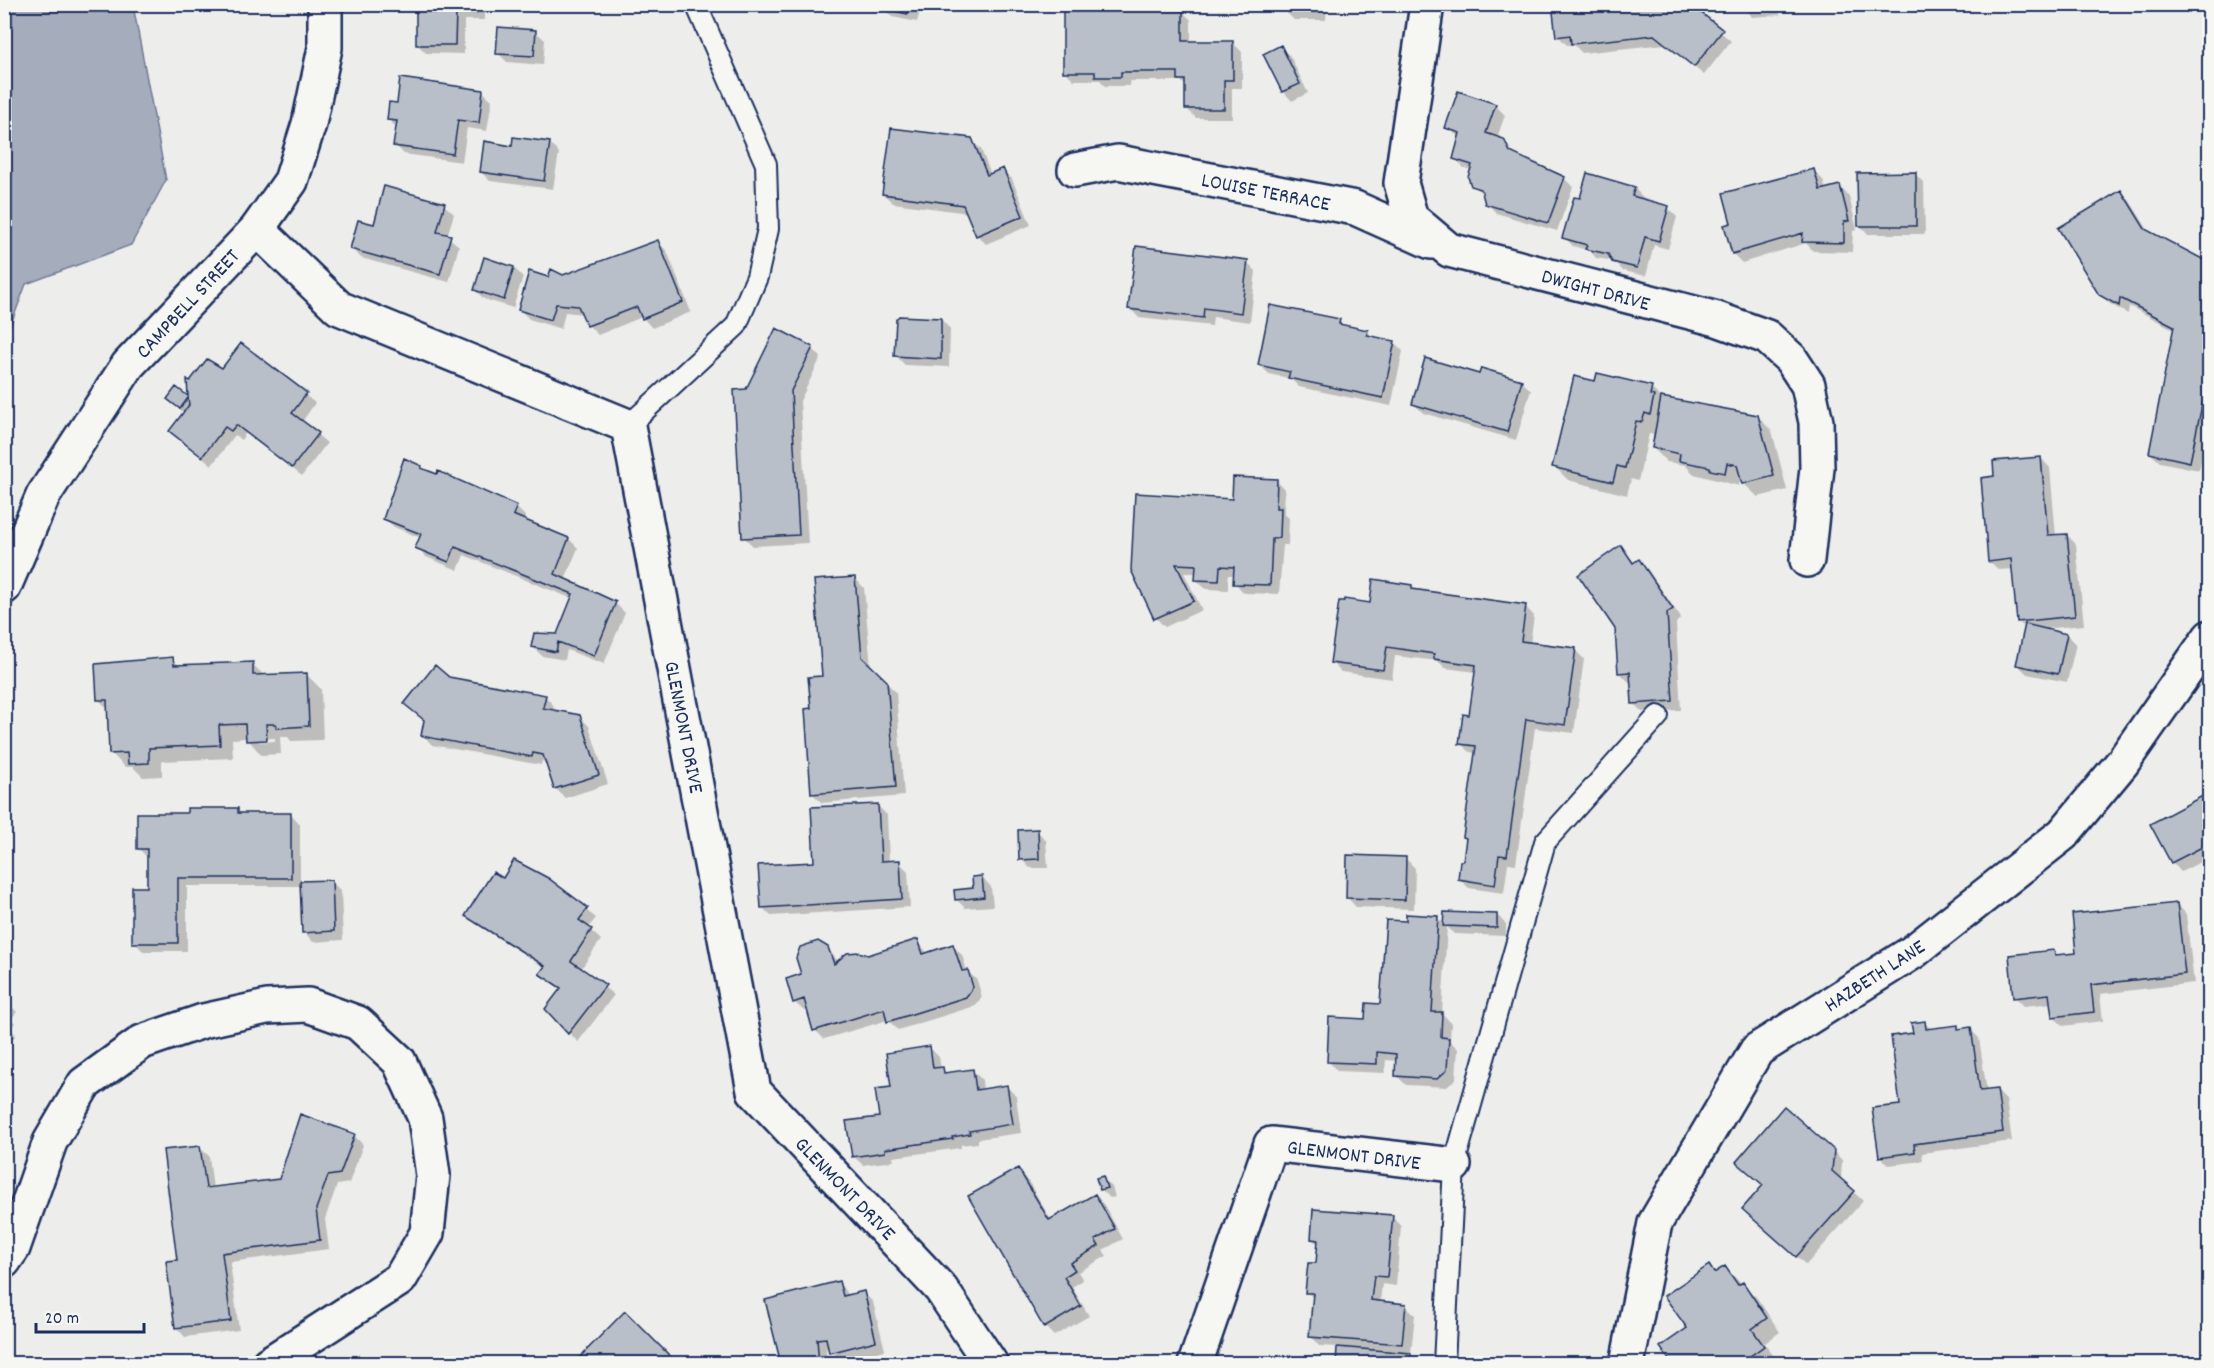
<svg xmlns="http://www.w3.org/2000/svg" width="2214" height="1368" viewBox="0 0 2214 1368" font-family="Dekko,sans-serif">
<style>
.water{fill:#a5acbc;stroke:#6e7a96;stroke-width:1.5}
.shadow{fill:#0003;fill-rule:evenodd}
.building{fill:#b9bfc8;stroke:#1b2f5e;stroke-width:1.5}
.lines{fill:none;stroke-linecap:round;stroke-linejoin:round}
.service-casing{stroke:#1b2f5e;stroke-width:24}
.minor-casing{stroke:#1b2f5e;stroke-width:38}
.service{stroke:#f6f6f2;stroke-width:20}
.minor{stroke:#f6f6f2;stroke-width:33}
.labels{text-anchor:middle;stroke-width:4.5;stroke-linejoin:round;paint-order:stroke}
.street-label{font-size:21px;fill:#1b2f5e;stroke:#f6f6f2}
</style>
<rect width="100%" height="100%" fill="#edeeec"/>
<filter id="ink" filterUnits="userSpaceOnUse"><feTurbulence type="fractalNoise" baseFrequency=".0167" numOctaves="2"/><feDisplacementMap in="SourceGraphic" scale="12" xChannelSelector="R" yChannelSelector="G"/><feConvolveMatrix kernelMatrix="1 2 1 2 8 2 1 2 1" color-interpolation-filters="sRGB"/></filter>
<g filter="url(#ink)">
<path class="water" d="M5,4L133,5L166,180L131,245L26,284L5,340Z"/>
<path class="shadow" d="M407,4H484V20H464V54L426,53L417,44L416,14Z
M884,4H922L917,22L892,17L883,8Z
M1285,4H1327L1326,20H1294L1285,11Z
M1688,4L1731,41L1704,75L1665,44L1582,53L1574,45H1567L1558,36Z
M1743,4H1801L1779,7L1780,15L1752,17Z
M2107,4H2142V8L2111,9Z
M1156,8L1159,11H1182L1191,20V43H1233L1242,52V88H1232V118H1196L1186,108V86L1181,81H1130V86H1105L1100,80H1074L1065,71Z
M535,31L545,40L543,65L507,62L498,53Z
M1280,47L1290,56L1308,93L1292,101L1283,91Z
M482,91L492,100L487,131L467,128L462,162L404,154L395,145L397,128L388,119L398,105Z
M1459,93L1496,106L1505,115L1497,138L1503,140L1516,156L1564,178L1573,187L1557,231L1496,213L1487,203L1485,196L1473,185L1472,170L1464,168L1455,158L1460,138L1447,127Z
M971,140L981,149L991,175L1003,170L1012,179L1031,225L986,244L977,235L968,213L893,203L883,194Z
M550,143L559,153L553,189L490,181L481,172Z
M1814,171L1823,180L1826,190L1839,186L1849,196L1857,230L1853,231L1852,252L1813,251L1806,243L1742,263L1733,254V224Z
M1915,174L1924,183L1925,234H1868L1859,225Z
M1634,188L1644,198L1643,201L1668,208L1677,217L1668,249L1654,245L1646,276L1623,271L1614,261L1596,258L1590,251L1573,246L1564,237L1581,200Z
M2121,192L2130,201L2150,233L2210,265V419L2199,470L2160,462L2150,453L2175,330L2129,306L2128,314L2110,304L2100,294Z
M444,205L454,214L447,236L459,246L449,282L361,258L351,248L375,226Z
M658,242L667,251L691,312L652,328L642,317L598,335L589,326L584,314L565,312L561,329L529,319L520,310L549,279Z
M485,259L514,268L523,277L513,308L484,299L475,290Z
M1247,262L1256,271L1250,322L1213,317L1212,326L1139,318L1130,308Z
M941,319L950,329L949,367L905,365L896,356Z
M1339,321L1346,327L1367,331L1374,338L1394,342L1403,351L1391,406L1299,387L1291,379L1269,374L1259,364Z
M242,345L315,403L302,422L327,443L302,476L246,433L241,440L235,435L212,465L171,431L184,413L169,399L176,389L190,399L223,370Z
M812,348L821,357L800,401L808,543L753,546L744,537L747,390Z
M1480,376L1521,381L1531,390L1516,440L1423,413L1414,404Z
M1596,383L1651,388L1662,399L1758,417L1772,431L1787,490L1758,497L1744,484L1741,474L1739,486L1694,474L1685,465L1667,462L1653,448L1655,435L1649,434L1638,481L1631,479L1627,495L1568,480L1554,466Z
M2041,458L2050,468L2056,536L2067,535L2076,544L2084,625L2042,629L2067,635L2076,644L2067,682L2027,674L2018,665L2026,629L2018,621L2014,569L1999,570L1989,561L1996,477Z
M421,467L426,472L516,507L525,516L524,521L569,539L578,548L565,580L615,603L625,613L604,664L567,650L565,660L542,656L533,647L558,635L573,599L464,555L458,570L426,557L417,548L421,538L394,527L384,518Z
M1276,480L1285,490L1284,514L1289,518L1288,545H1283L1279,594L1244,593L1235,583V575H1228V590L1206,589L1196,580L1197,573H1184L1202,610L1165,627L1156,618L1133,569L1234,501Z
M1621,547L1635,563L1639,561L1648,570L1681,618L1676,623L1681,710L1642,712L1633,703L1632,682H1629L1620,673Z
M855,578L864,588L871,668L896,692L904,796L822,803L813,794V710Z
M1412,586L1417,592L1525,606L1534,616L1530,644L1575,650L1584,659L1574,733L1535,728L1516,864L1508,863L1504,893L1469,888L1459,879L1464,863L1476,753L1470,752L1460,743L1471,717L1476,672L1445,668L1438,661L1395,656L1392,679L1341,672L1332,663L1371,604Z
M172,659L180,666L252,664L265,676L307,675L321,689L323,740L291,741L288,737H280L281,754L261,755L247,738L232,739L233,758L162,761V776L143,777L133,767H125L111,753L109,710L98,699L140,664V660ZM275,738V741L259,742V739Z
M448,678L545,696L554,706L553,712L579,716L589,726L608,784L565,798L556,789L547,762L542,761L541,765L432,745L423,735Z
M2210,794V857L2181,872L2172,862Z
M877,805L887,815L889,862H899L908,871L910,907L771,916L762,907L816,863Z
M237,810L242,814H291L300,824V883L332,882L341,891L343,940L313,942L304,932L302,886H187V951H143L134,942L149,889L147,857L138,848L189,814Z
M1037,831L1046,840L1048,868H1030L1021,859Z
M1406,859L1415,868L1414,909L1356,907L1347,897Z
M982,877L991,887L993,906L965,908L956,899L975,890Z
M503,880H547L596,918L588,928L601,940L581,969L614,995L578,1042L547,1009L561,990L541,974L546,968L476,924L467,915Z
M2177,904L2186,914L2194,983L2100,994L2103,1021L2063,1026L2053,1016L2052,1003L2024,1006L2015,997L2054,951L2059,956L2078,954Z
M1497,915L1506,924V936L1454,934L1447,927L1442,1013L1451,1023L1450,1041L1458,1049L1456,1079L1447,1087L1406,1085L1397,1076V1061L1386,1060L1385,1073L1337,1071L1328,1061L1381,1005L1408,922L1437,918L1445,925Z
M918,941L928,954L953,946L962,955L967,971L977,980L982,997L975,1006L898,1030L888,1020L824,1039L815,1030L809,1009L804,1011L794,1002L803,975L827,948L839,962Z
M4,999L17,1012L11,1019L15,1023L10,1028L16,1035L4,1049Z
M1925,1023L1932,1030L1957,1026L1961,1030L1970,1029L1979,1038L1987,1092L1997,1091L2006,1100L2012,1141L1922,1153L1923,1161L1889,1165L1880,1156L1901,1106L1914,1034Z
M930,1048L939,1057L941,1069L949,1074L973,1071L982,1080L983,1090L1007,1087L1016,1096L1021,1133L978,1139V1143L961,1145V1148L893,1157L894,1161L863,1165L853,1156L881,1118L893,1088Z
M354,1135L363,1145L349,1183L337,1185L325,1219L329,1249L230,1262L239,1330L185,1337L176,1327L199,1147L209,1156L213,1189L281,1180Z
M1833,1151L1842,1160L1841,1180L1863,1201L1806,1265L1753,1218Z
M1018,1170L1027,1179L1051,1220L1095,1195L1104,1205L1123,1239L1103,1250L1107,1256L1078,1272L1083,1280L1072,1287L1089,1316L1054,1336L1045,1327Z
M1103,1178L1112,1187L1115,1197L1110,1198L1101,1189Z
M1392,1217L1401,1226L1396,1286L1382,1284L1380,1303L1405,1305L1415,1315L1411,1352H1408L1419,1364H1337L1339,1347L1319,1346L1310,1336L1314,1299L1307,1292L1317,1265L1319,1245L1312,1239Z
M1709,1267L1715,1274L1725,1268L1757,1298L1780,1332L1765,1343L1777,1361L1772,1364H1674Z
M839,1283L849,1296L863,1292L873,1302L885,1350L840,1361L830,1348H826L827,1364H783Z"/>
<path class="building" d="M406,4H476V12H456L455,45H416V6Z
M882,4H911L908,14L881,8Z
M1283,4H1318V12L1283,11Z
M1552,4H1690L1723,30L1694,67L1654,35L1571,44L1570,35L1556,37Z
M1741,4H1772V6L1741,9Z
M1063,6H1156V9H1183V41H1233V80H1224V109H1185V80H1178V72H1121V77H1095V72H1063Z
M498,27L536,30L534,56L496,54Z
M1281,45L1300,84L1282,92L1263,54Z
M400,78L483,90L479,123L458,120L453,154L393,146L397,121L387,120L389,102L397,103Z
M1458,91L1496,104L1486,133L1504,139L1510,152L1565,177L1548,223L1485,204L1481,189L1471,186L1468,177L1472,165L1453,159L1460,133L1445,128Z
M891,128L972,138L987,175L1003,168L1023,216L976,236L963,205L882,194Z
M513,137L550,142L544,181L480,172L484,141L512,146Z
M1814,169L1820,190L1840,185L1849,221L1844,222V243L1802,242L1803,233L1732,254L1724,225L1731,223L1723,193Z
M1916,172V226H1858L1857,173Z
M1587,173L1635,187L1632,196L1669,206L1659,241L1645,237L1637,268L1612,262L1608,254L1585,249L1587,245L1562,238L1574,197L1580,198Z
M384,186L445,203L437,232L451,235L440,274L350,249L358,220L374,224Z
M2121,190L2145,229L2210,263V367L2190,462L2149,453L2174,326L2120,298L2119,306L2099,295L2058,228Z
M658,240L683,302L642,319L637,307L587,326L578,306L556,304L551,320L518,310L529,271L548,277L551,269L563,275Z
M1136,246L1248,260L1241,313L1204,308L1203,318L1128,309Z
M484,257L514,267L504,300L474,290Z
M1270,305L1340,319L1339,324L1368,330L1367,335L1395,341L1383,398L1288,378L1290,372L1258,365Z
M899,316L941,318V359L894,356L896,319Z
M776,328L813,347L791,391L799,535L742,538L734,390L746,389Z
M241,343L307,393L292,413L319,433L292,468L236,425L231,431L225,427L202,457L169,431L189,405L188,398L180,409L167,399L176,387L188,396L187,379L190,381L207,359L222,368Z
M1425,358L1479,374L1481,368L1522,380L1507,432L1412,404Z
M1597,373L1652,386L1650,395L1654,396L1650,415L1645,413L1642,422L1636,421L1625,468L1617,466L1613,482L1552,467L1574,376L1595,381Z
M1661,397L1758,415L1774,476L1742,484L1737,465L1727,463L1725,473L1710,470V467L1679,461L1680,454L1652,448Z
M2041,457L2048,535L2067,534L2075,616L2017,622L2011,559L1988,562L1981,478L1994,476L1993,461Z
M404,458L422,466L421,468L437,474L438,471L517,506L513,515L569,538L555,574L616,602L594,656L558,642L556,652L531,647L534,633L557,634L573,594L455,547L449,562L415,548L421,534L383,519Z
M1233,477L1277,479L1276,508H1281L1280,537L1272,539L1270,585L1233,584L1234,567L1220,566L1219,581L1195,580L1196,565L1176,564L1194,601L1154,619L1131,570L1135,493L1232,499Z
M1621,545L1633,563L1639,559L1673,609L1667,613L1673,701L1632,704L1630,672L1618,673L1615,629L1578,575Z
M855,577L862,657L887,681L896,787L811,794L805,709L811,708L808,677L822,676L814,580Z
M1373,579L1412,585V589L1526,605L1521,641L1576,648L1565,725L1526,719L1507,856L1499,855L1495,885L1458,879L1460,861H1463L1466,838L1463,837L1476,746L1459,744L1463,714L1469,715L1476,665L1434,659V654L1387,647L1383,670L1330,663L1339,601H1344V599L1370,603Z
M2025,624L2067,634L2058,674L2016,665Z
M173,657L174,665L253,662V675L307,673L309,726L276,728V724H266L267,740L246,741L245,724L219,725L220,745L149,748V763L128,764L127,753L109,754L107,700H97L95,664Z
M435,665L449,677L546,695L543,708L580,715L599,775L554,789L543,755L533,753L532,757L421,736L424,720L404,704Z
M2210,792V843L2171,863L2150,824Z
M878,804L881,861L900,860L902,899L761,908L758,865L814,862L811,807Z
M187,808H238V813H291V878H178V943H132V887H147V849H137V813H187Z
M1038,829L1039,859L1019,860L1018,830Z
M1347,855L1406,857L1405,900L1346,898Z
M514,860L548,878L588,908L579,920L592,929L571,961L606,985L568,1034L545,1009L561,988L539,974L545,966L465,916L493,872L503,878Z
M982,876L984,897L955,900L954,890L973,888L972,877Z
M332,880L334,931L302,933L300,881Z
M2177,903L2185,974L2091,985L2094,1012L2052,1017L2049,994L2013,998L2009,955L2054,950L2055,955L2076,953L2072,914Z
M1444,912L1497,914V928L1443,926Z
M1406,914L1438,916L1432,1012H1442L1441,1037L1449,1038L1447,1070L1437,1079L1395,1076L1396,1054L1377,1052V1064L1327,1062L1329,1017L1365,1019L1366,1003L1380,1004L1386,920L1406,921Z
M918,939L923,954L953,944L962,971L968,970L973,987L966,997L887,1022L884,1009L813,1031L804,999L793,1003L786,979L801,974L796,958L800,947L818,941L828,947L834,964L847,953L859,952L868,955Z
M1925,1021L1926,1029L1958,1025V1029L1971,1027L1980,1091L1997,1089L2003,1132L1914,1144L1915,1152L1879,1157L1872,1108L1900,1105L1891,1036L1913,1033L1911,1023Z
M930,1046L933,1068L943,1067L944,1073L973,1069L976,1090L1007,1085L1013,1124L969,1131L970,1134L952,1137L953,1139L885,1149V1152L852,1157L846,1121L879,1117L875,1089L891,1087L886,1053Z
M1784,1106L1834,1150L1832,1171L1855,1191L1796,1257L1742,1209L1763,1185L1736,1162Z
M300,1114L355,1134L340,1174L328,1176L316,1209L320,1240L222,1253L231,1321L175,1328L166,1261L177,1260L163,1150L200,1146L206,1188L279,1179Z
M1018,1168L1049,1220L1095,1194L1115,1229L1095,1240L1099,1246L1070,1263L1075,1270L1064,1277L1081,1306L1044,1328L968,1196Z
M1103,1176L1107,1188L1100,1190L1096,1178Z
M1313,1209L1393,1215L1387,1277L1374,1276L1371,1300L1406,1304L1402,1344L1309,1337L1313,1293H1305L1308,1263H1316L1318,1240L1311,1239Z
M1709,1265L1714,1273L1725,1266L1738,1285L1743,1282L1767,1318L1752,1329L1764,1346L1739,1364H1672L1660,1347L1687,1328L1664,1296Z
M839,1281L843,1296L864,1291L876,1341L829,1353L826,1338L817,1339L819,1364H781L765,1300Z
M625,1311L678,1364H573Z
M1337,1347L1411,1353L1410,1364H1336Z"/>
<g class="lines">
<defs>
<path id="service" d="M628,426L736,326L757,277L768,229L766,164L696,4
M1444,1364L1454,1165L1545,842L1658,716"/>
<path id="minor" d="M1427,4L1401,183L1411,218L1449,250L1717,319L1767,337L1791,359L1808,385L1816,422L1817,468L1807,560
M1075,170L1118,162L1355,208L1431,242
M257,229L339,308L628,426L754,1091L941,1289L991,1364
M4,587L43,496L128,365L257,229L291,181L309,124L325,48V4
M4,1261L13,1248L50,1142L84,1084L142,1042L203,1021L267,1007L308,1005L358,1023L399,1061L425,1118L433,1175L427,1233L400,1279L268,1364
M1195,1364L1271,1144L1454,1165
M1627,1364L1655,1223L1757,1050L1913,952L2063,834L2122,763L2210,637"/>
</defs>
<use href="#service" class="service-casing"/>
<use href="#minor" class="minor-casing"/>
<use href="#service" class="service"/>
<use href="#minor" class="minor"/>
</g>
</g>
<g class="labels">
<g class="street-label">
<text transform="translate(1266 191) rotate(11)" y="7">LOUISE TERRACE</text>
<text transform="translate(1596 289) rotate(15)" y="7">DWIGHT DRIVE</text>
<text transform="translate(187 303) rotate(-47)" y="7">CAMPBELL STREET</text>
<text transform="translate(685 727) rotate(79)" y="7">GLENMONT DRIVE</text>
<text transform="translate(1874 975) rotate(-33)" y="7">HAZBETH LANE</text>
<text transform="translate(1354 1154) rotate(7)" y="7">GLENMONT DRIVE</text>
<text transform="translate(846 1188) rotate(46)" y="7">GLENMONT DRIVE</text>
</g>
</g>
<rect width="2214" height="1368" fill="none" stroke="#f6f6f2" stroke-width="24"/>
<rect x="12" y="12" width="2190" height="1344" fill="none" stroke="#1b2f5e" stroke-width="2" filter="url(#ink)"/>
<path d="M36 1323v9h108v-9" fill="none" stroke="#1b2f5e" stroke-width="3"/>
<text x="45" y="1323" font-size="18" fill="#1b2f5e" stroke="#f6f6f2" stroke-width="4.5" paint-order="stroke">20 m</text>
</svg>
